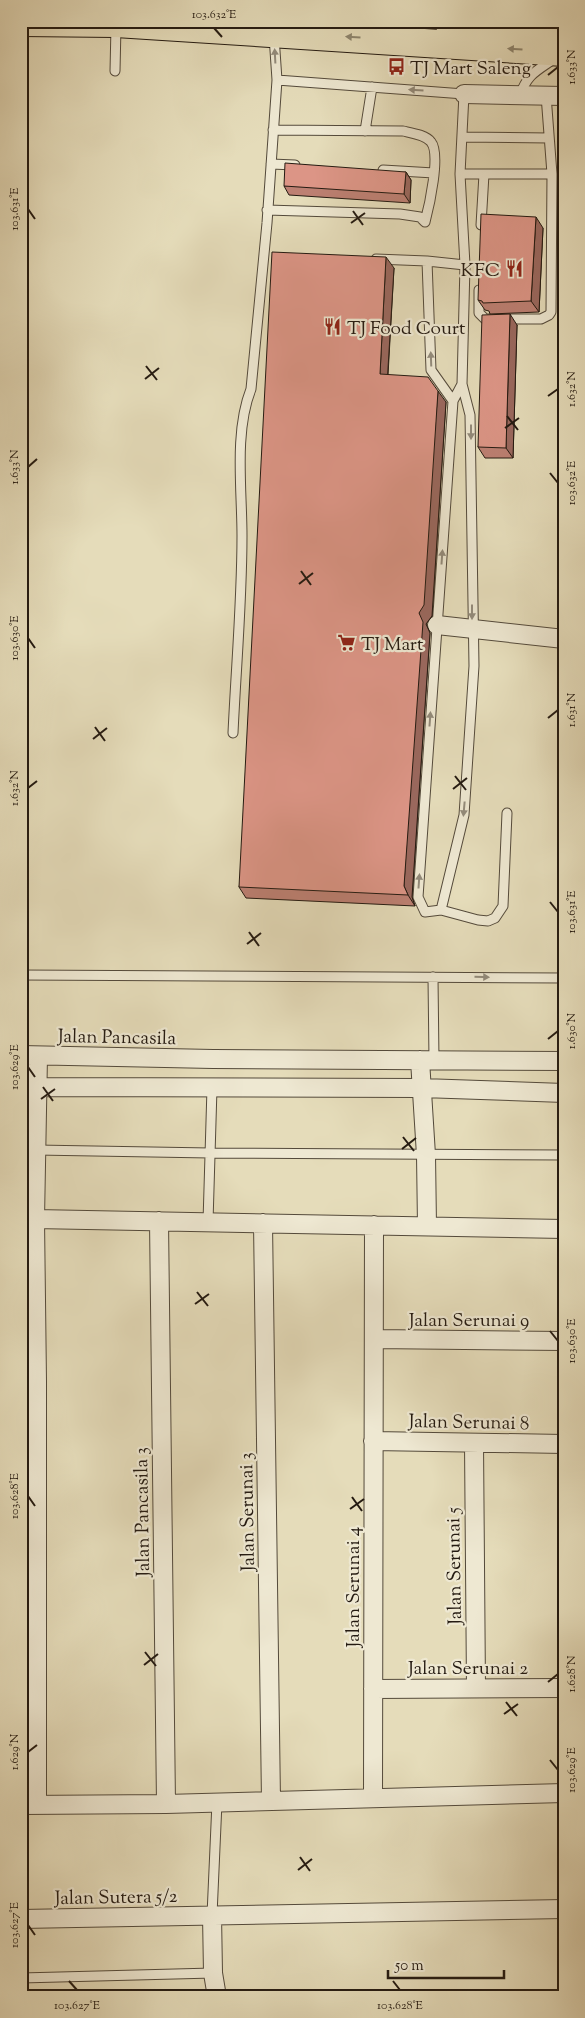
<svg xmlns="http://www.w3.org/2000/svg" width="585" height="2018" viewBox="0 0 585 2018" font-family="'Sorts Mill Goudy',serif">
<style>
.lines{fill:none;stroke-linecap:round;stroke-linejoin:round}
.lane-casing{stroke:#544a3b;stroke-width:11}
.street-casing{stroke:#544a3b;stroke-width:20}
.highway-casing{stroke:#241a11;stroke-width:30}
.lane{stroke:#eee8d2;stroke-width:9}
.street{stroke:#eee8d2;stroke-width:18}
.highway{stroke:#e5dcba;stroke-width:28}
.wall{fill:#bd8073;stroke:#241a11}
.shaded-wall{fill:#9a685e;stroke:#241a11}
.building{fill:#dc9586;stroke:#241a11}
.oneway{fill:#8e856e}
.oneway2{fill:#938b7b}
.ticks{fill:none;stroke:#241a11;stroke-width:2}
.labels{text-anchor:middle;stroke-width:4.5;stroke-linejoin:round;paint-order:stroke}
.poi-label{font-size:19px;fill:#241a11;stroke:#eee8d2;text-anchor:start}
.street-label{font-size:19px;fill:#241a11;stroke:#eee8d2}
.neatline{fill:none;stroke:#241a11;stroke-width:2}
.ticks-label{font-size:12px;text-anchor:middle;fill:#241a11}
</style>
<rect width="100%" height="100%" fill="#e5dcba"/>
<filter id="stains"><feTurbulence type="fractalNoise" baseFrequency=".004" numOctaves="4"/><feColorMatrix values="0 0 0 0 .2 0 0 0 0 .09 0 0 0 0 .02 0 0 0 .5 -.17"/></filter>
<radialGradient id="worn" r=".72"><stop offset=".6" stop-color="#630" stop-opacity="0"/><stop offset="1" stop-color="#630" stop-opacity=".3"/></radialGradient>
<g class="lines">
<defs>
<path id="lane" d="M115,71L116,26
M277,80L464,94L460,174L465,265L462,384L470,415L474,666L464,815L441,910
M520,95C528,73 537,71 555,58
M365,131L372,87
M462,137L549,138
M271,164L295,165
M383,170L434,173
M460,174H552
M267,210L400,214L420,217L425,222C429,207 441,154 431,142C426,135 412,133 403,131L273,130
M481,225L484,174
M376,259L427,261L465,265
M427,261L431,370L453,401
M479,290V313L485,319H541L549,315L551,312L552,174L546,95
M462,384L453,401L418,897L425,912L441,910L478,920L488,921L495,918L503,906L507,813
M233,733C236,668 242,601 242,536C242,489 234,432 251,389L267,223L277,80L274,36
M21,975L564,978
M433,977L434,1060
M36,1150L210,1153L564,1155
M208,1222L212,1088
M21,1452H37
M21,1585H37
M21,1729H36
M212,1915L217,1802
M21,1978L213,1973"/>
<path id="street" d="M464,94L564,96
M437,625L564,639
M21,1055L213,1059L564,1061
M420,1060L426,1155L427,1226
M37,1087L422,1088L564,1093
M35,1219L564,1229
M159,1221L166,1804
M263,1223L271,1801
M374,1339L564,1341
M373,1441L564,1444
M474,1443L476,1688
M373,1689L564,1688
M373,1798L374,1225
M21,1805L166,1804L564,1793
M37,1805V1382L35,1219L38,1056
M212,1915L213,1973L217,1997
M21,1919L564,1909"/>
<path id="highway" d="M448,21L564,31
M21,22L116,23L564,52"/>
</defs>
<use href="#lane" class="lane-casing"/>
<use href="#street" class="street-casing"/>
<use href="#highway" class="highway-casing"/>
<use href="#lane" class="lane"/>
<use href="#street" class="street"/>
<use href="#highway" class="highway"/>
</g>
<path class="wall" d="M406,172L411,180L410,203L289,195L284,186Z
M543,228L539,312L490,314L489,311L485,310L478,300Z
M394,268L388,375L446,402L432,616L426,624L430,633L412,897L415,906L246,898L239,887Z
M517,325L513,458H485L478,447Z"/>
<path class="shaded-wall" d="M406,172L411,180L410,203L404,194Z
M536,217L543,228L539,312L531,301Z
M386,257L394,268L387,385L380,374Z
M510,314L517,325L513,458L506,448Z
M438,391L446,402L432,616L426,624L430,633L412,897L415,906L408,895L404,886L419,613Z"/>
<path class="building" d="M285,163L406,172L404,194L284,186Z
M481,214L536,217L531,301L483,303L482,301L478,300Z
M272,252L386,257L380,374L428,377L438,391L424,605L419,613L423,622L404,886L408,895L239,887Z
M510,314L506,448L478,447L482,315Z"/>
<defs><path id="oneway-solid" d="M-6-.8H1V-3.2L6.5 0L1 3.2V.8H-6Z" transform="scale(1.25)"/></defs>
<g class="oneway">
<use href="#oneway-solid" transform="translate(353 37) rotate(-176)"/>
<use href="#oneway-solid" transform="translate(515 49) rotate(-176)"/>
</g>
<g class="oneway2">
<use href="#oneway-solid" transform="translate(275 56) rotate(-93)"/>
<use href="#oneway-solid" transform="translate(416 90) rotate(-176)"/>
<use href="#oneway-solid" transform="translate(431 359) rotate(-92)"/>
<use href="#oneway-solid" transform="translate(471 432) rotate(90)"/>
<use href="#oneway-solid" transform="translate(442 557) rotate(-86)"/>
<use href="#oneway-solid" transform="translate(472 612) rotate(90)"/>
<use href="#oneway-solid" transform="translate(430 719) rotate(-86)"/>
<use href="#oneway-solid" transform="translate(464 809) rotate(95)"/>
<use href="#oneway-solid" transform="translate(419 881) rotate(-86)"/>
<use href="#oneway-solid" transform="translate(482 977) rotate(1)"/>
</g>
<path class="ticks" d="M214,28L222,37M548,75L558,67M28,209L35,219M353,211L363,225M351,223L365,213M146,366L157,380M145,379L159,368M548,396L558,389M507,416L518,430M505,428L519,418M28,467L37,459M550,473L558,483M301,571L311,585M299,584L313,573M28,638L35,648M548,718L558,710M95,727L105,741M93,739L107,728M455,776L466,790M28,788L37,781M453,789L467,778M550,902L558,912M249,932L259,946M247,944L261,933M548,1039L558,1031M28,1067L35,1077M43,1087L53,1101M41,1099L55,1089M403,1137L414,1151M402,1149L416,1138M197,1292L208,1306M195,1304L209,1294M550,1331L558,1341M28,1496L35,1506M352,1497L362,1511M350,1509L364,1499M145,1652L156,1666M144,1665L158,1654M548,1682L558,1674M506,1702L517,1716M504,1714L518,1704M28,1752L37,1745M550,1760L558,1770M300,1857L310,1871M298,1870L312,1859M28,1925L35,1935M69,1981L77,1990M393,1981L400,1990"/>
<defs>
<symbol id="bus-bare" viewBox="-9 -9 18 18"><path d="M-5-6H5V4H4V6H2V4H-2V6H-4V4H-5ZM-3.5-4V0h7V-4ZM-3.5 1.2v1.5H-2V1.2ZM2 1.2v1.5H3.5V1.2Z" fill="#8f2418" stroke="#eee8d2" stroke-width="2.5" paint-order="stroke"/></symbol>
<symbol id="restaurant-bare" viewBox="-9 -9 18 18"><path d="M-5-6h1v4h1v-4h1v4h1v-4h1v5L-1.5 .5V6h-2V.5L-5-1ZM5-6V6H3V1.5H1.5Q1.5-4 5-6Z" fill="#8f2418" stroke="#eee8d2" stroke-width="2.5" paint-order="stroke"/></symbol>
<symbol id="supermarket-bare" viewBox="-9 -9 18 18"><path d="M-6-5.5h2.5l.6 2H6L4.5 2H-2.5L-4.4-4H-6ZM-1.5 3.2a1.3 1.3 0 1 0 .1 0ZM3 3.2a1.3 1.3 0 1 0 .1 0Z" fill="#8f2418" stroke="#eee8d2" stroke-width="2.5" paint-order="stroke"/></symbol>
</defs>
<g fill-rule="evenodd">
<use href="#bus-bare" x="384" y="54" width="25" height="25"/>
<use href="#restaurant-bare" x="502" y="256" width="25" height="25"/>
<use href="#restaurant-bare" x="320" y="314" width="25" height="25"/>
<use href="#supermarket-bare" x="334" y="630" width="25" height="25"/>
</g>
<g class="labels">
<g class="poi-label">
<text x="410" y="74">TJ Mart Saleng</text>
<text x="500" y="276" text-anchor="end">KFC</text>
<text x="347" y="334">TJ Food Court</text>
<text x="361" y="650">TJ Mart</text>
</g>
<g class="street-label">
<text transform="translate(117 1036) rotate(1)" y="7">Jalan Pancasila</text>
<text x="469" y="1326">Jalan Serunai 9</text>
<text transform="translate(469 1421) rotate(1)" y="7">Jalan Serunai 8</text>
<text transform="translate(141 1512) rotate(-91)" y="7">Jalan Pancasila 3</text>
<text transform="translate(246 1512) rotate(-91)" y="7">Jalan Serunai 3</text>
<text transform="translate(453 1566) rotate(-91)" y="7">Jalan Serunai 5</text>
<text transform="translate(352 1587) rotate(-90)" y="7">Jalan Serunai 4</text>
<text x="468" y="1674">Jalan Serunai 2</text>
<text transform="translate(116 1896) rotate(-1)" y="7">Jalan Sutera 5/2</text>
</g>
</g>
<rect width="585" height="2018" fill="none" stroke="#e5dcba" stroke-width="55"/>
<path d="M388 1970v8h116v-8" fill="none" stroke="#241a11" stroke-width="2.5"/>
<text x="395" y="1970" font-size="15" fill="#241a11" stroke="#eee8d2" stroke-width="4" paint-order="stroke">50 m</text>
<rect x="28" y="28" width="530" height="1962" class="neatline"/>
<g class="ticks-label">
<text x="214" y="18">103.632°E</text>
<text transform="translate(571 67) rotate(-90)" y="4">1.633°N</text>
<text transform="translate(14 209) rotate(-90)" y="4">103.631°E</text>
<text transform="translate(571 389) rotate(-90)" y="4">1.632°N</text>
<text transform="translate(14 467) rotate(-90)" y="4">1.633°N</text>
<text transform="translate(571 483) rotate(-90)" y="4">103.632°E</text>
<text transform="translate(14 638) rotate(-90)" y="4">103.630°E</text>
<text transform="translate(571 710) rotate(-90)" y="4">1.631°N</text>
<text transform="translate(14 788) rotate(-90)" y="4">1.632°N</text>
<text transform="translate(571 912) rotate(-90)" y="4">103.631°E</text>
<text transform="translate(571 1031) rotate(-90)" y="4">1.630°N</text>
<text transform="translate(14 1067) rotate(-90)" y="4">103.629°E</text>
<text transform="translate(571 1341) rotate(-90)" y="4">103.630°E</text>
<text transform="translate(14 1496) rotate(-90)" y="4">103.628°E</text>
<text transform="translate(571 1674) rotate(-90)" y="4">1.628°N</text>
<text transform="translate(14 1752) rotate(-90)" y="4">1.629°N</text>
<text transform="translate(571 1770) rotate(-90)" y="4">103.629°E</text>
<text transform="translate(14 1925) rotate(-90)" y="4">103.627°E</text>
<text x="77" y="2009">103.627°E</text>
<text x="400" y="2009">103.628°E</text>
</g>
<rect width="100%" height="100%" filter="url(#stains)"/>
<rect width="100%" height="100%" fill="url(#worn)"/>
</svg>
